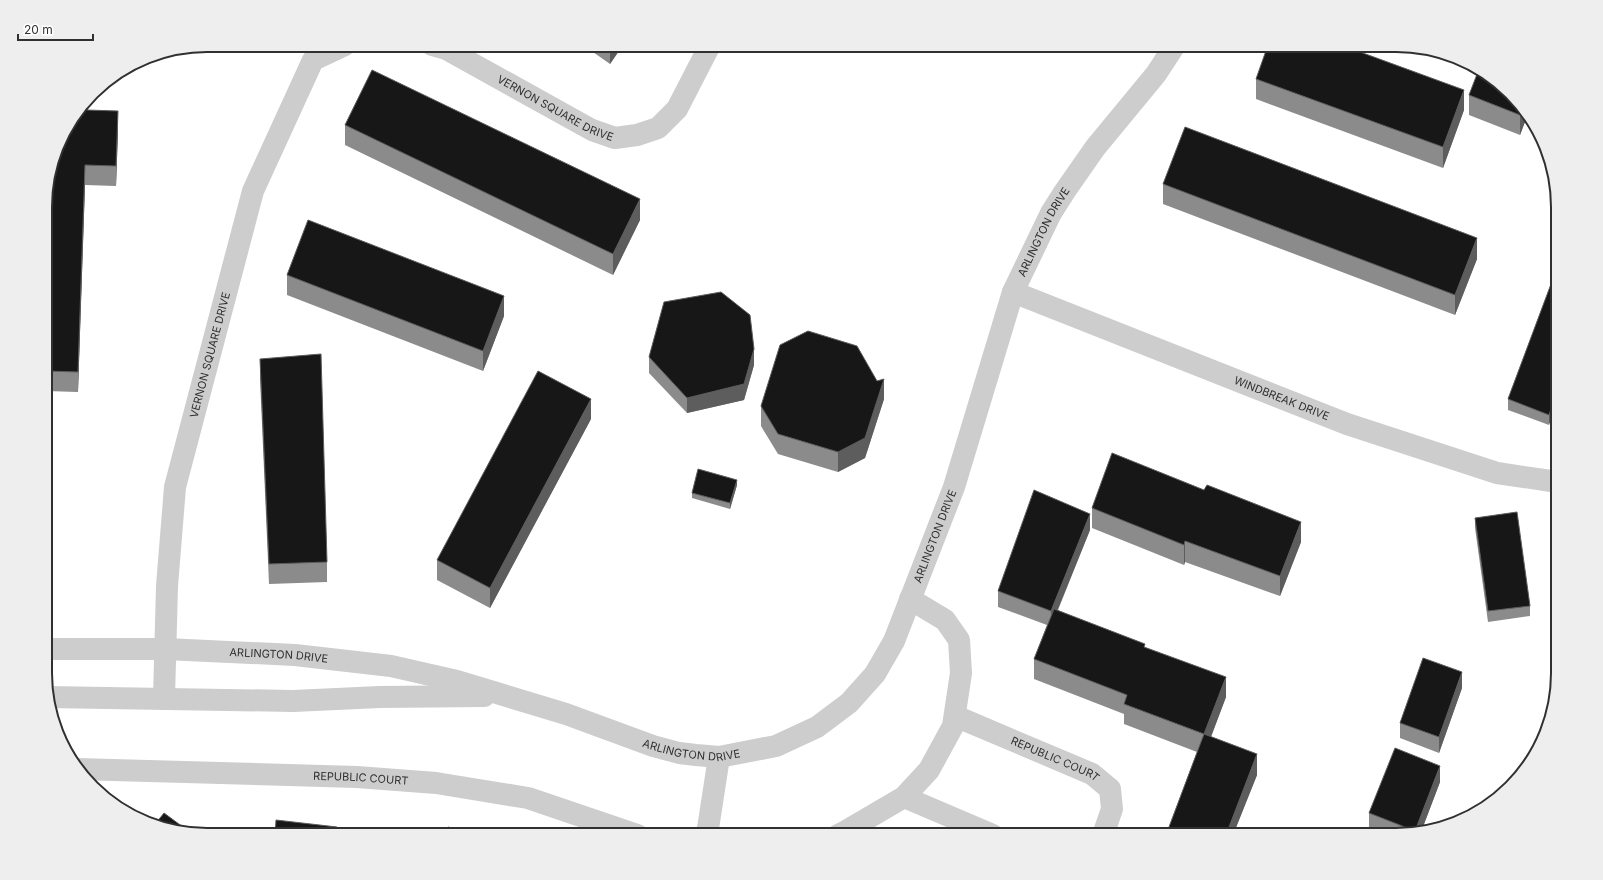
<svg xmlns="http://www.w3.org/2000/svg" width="1603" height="880" viewBox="0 0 1603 880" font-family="Inter,sans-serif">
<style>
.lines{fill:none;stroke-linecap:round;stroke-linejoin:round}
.minor{stroke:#cdcdcd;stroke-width:22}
.wall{fill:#8b8b8b}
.shaded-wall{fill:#5d5d5d}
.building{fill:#171717;stroke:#5d5d5d}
.labels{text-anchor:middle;stroke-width:4;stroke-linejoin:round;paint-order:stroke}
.street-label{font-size:11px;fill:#303030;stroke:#fff}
.rim{fill:none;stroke:#303030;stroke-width:2}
</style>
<rect width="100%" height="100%" fill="#fff"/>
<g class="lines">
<g class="minor">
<path id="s1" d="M432,45L446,49L592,130L615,138L637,135L658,128L677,109L710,45"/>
<path id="s2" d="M1013,292L1347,424L1497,473L1551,481L1557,480"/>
<path id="s3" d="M46,649H165L295,655L391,666L457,681L566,714L653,746L679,753L696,755L719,757L776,746L817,727L849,703L875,674L894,641L954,487L1013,292L1051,213L1065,191L1095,148L1156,74L1175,45"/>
<path d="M47,697L293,701L380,697L484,696"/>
<path id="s4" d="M164,698L167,586L175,487L253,191L313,60L345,45"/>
<path id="s5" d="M955,716L1092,774L1110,789L1112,809L1103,835"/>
<path id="s6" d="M77,769L357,777L436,783L528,798L637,835"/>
<path d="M904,797L993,835"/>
<path d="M707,835L719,757"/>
<path d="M838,835L846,831L904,797L929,770L953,726L961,673L959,640L945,620L910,599"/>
</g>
</g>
<path class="wall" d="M583,45H623L610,64Z
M1256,79L1464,110L1443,168L1256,99Z
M1503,85L1528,114L1520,135L1469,115V95Z
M88,101V110L118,131L116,186L85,185L78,392L46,391L45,196Z
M345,125L640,220L613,275L345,145Z
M1163,184L1477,259L1455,315L1163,204Z
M1557,268L1549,425L1508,410V399Z
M287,275L504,316L483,371L287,295Z
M649,357L754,365L744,400L687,413L649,373Z
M260,359L327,562V582L269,584L260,379Z
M884,399L865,458L838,472L778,454L761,426V406Z
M591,419L490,608L437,580V560Z
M737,485L730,509L692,498V493Z
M1092,508L1301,542L1280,596L1185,562L1184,565L1092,528Z
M1475,518L1530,606V616L1488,622L1475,528Z
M1090,530L1058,610L1145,648L1226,697L1211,737L1257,775L1233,835H1166L1197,752L1124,724V714L1034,679V659L1047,625L998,607V591Z
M1462,688L1439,753L1400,738V723Z
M1440,782L1421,832L1406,835H1385L1369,829V813Z"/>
<path class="shaded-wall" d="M610,45H623L610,64Z
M1464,90V110L1443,168V147Z
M1523,108L1528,114L1520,135V115Z
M118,111V131L116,186V166Z
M85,165V185L78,392V372Z
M640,199V220L613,275V254Z
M1477,238V259L1455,315V295Z
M504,296V316L483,371V351Z
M754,349V365L744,400L687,413V398Z
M884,379V399L865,458L838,472V452Z
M1557,392V403L1549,425V415Z
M591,399V419L490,608V588Z
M737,480V485L730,509V503Z
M1090,514V530L1051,626V611Z
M1301,522V542L1280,596V576Z
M1185,541V562L1184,565V545Z
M1462,672V688L1439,753V737Z
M1226,677V697L1204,755V734Z
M1257,754V775L1233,835H1226Z
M1440,766V782L1421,832L1415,833V831Z"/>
<path class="building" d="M1268,45H1341L1464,90L1443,147L1256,79Z
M1479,69L1503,85L1523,108L1520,115L1469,95Z
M372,70L640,199L613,254L345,125Z
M87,102V110L118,111L116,166L85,165L78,372L46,371L45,196L62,135Z
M1185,127L1477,238L1455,295L1163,184Z
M308,220L504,296L483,351L287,275Z
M1557,268V392L1549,415L1508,399Z
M721,292L750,315L754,349L744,384L687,398L649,357L664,302Z
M808,331L857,346L877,381L884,379L865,438L838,452L778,434L761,406L780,345Z
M321,354L327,562L269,564L260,359Z
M538,371L591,399L490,588L437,560Z
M1112,453L1204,490L1207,485L1301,522L1280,576L1185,541L1184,545L1092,508Z
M698,469L737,480L730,503L692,493Z
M1034,490L1090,514L1051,611L998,591Z
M1517,512L1530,606L1488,611L1475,518Z
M1054,609L1145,644L1144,647L1226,677L1204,734L1124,704L1127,695L1034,659Z
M1423,658L1462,672L1439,737L1400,723Z
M1204,734L1257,754L1226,835H1166Z
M1395,748L1440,766L1415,831L1369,813Z
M164,813L187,830L156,823Z
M276,820L337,827L336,835H275Z
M448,827L475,835H446Z
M1350,831L1359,835H1348Z"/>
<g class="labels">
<g class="street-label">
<text dy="4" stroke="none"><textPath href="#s1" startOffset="139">VERNON SQUARE DRIVE</textPath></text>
<text dy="4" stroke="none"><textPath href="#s3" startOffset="1344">ARLINGTON DRIVE</textPath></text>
<text dy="4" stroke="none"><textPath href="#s4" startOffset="348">VERNON SQUARE DRIVE</textPath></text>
<text dy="4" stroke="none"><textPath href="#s2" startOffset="289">WINDBREAK DRIVE</textPath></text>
<text dy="4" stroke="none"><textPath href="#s3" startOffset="1020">ARLINGTON DRIVE</textPath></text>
<text dy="4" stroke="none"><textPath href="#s3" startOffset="233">ARLINGTON DRIVE</textPath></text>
<text dy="4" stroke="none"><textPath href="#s3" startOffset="659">ARLINGTON DRIVE</textPath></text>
<text dy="4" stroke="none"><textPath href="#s5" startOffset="109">REPUBLIC COURT</textPath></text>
<text dy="4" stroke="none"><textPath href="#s6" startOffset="284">REPUBLIC COURT</textPath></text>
</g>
</g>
<path d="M0 0H1603V880H0ZM207 52H1396A155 155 0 0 1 1551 207V673A155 155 0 0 1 1396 828H207A155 155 0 0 1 52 673V207A155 155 0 0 1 207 52Z" fill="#eee" fill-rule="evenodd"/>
<path class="rim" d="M207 52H1396A155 155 0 0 1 1551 207V673A155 155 0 0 1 1396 828H207A155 155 0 0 1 52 673V207A155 155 0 0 1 207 52Z"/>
<path d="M18 34v6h75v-6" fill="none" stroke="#303030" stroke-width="2"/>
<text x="24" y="34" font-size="12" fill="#303030" stroke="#ffffff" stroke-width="3" paint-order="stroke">20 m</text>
</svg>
